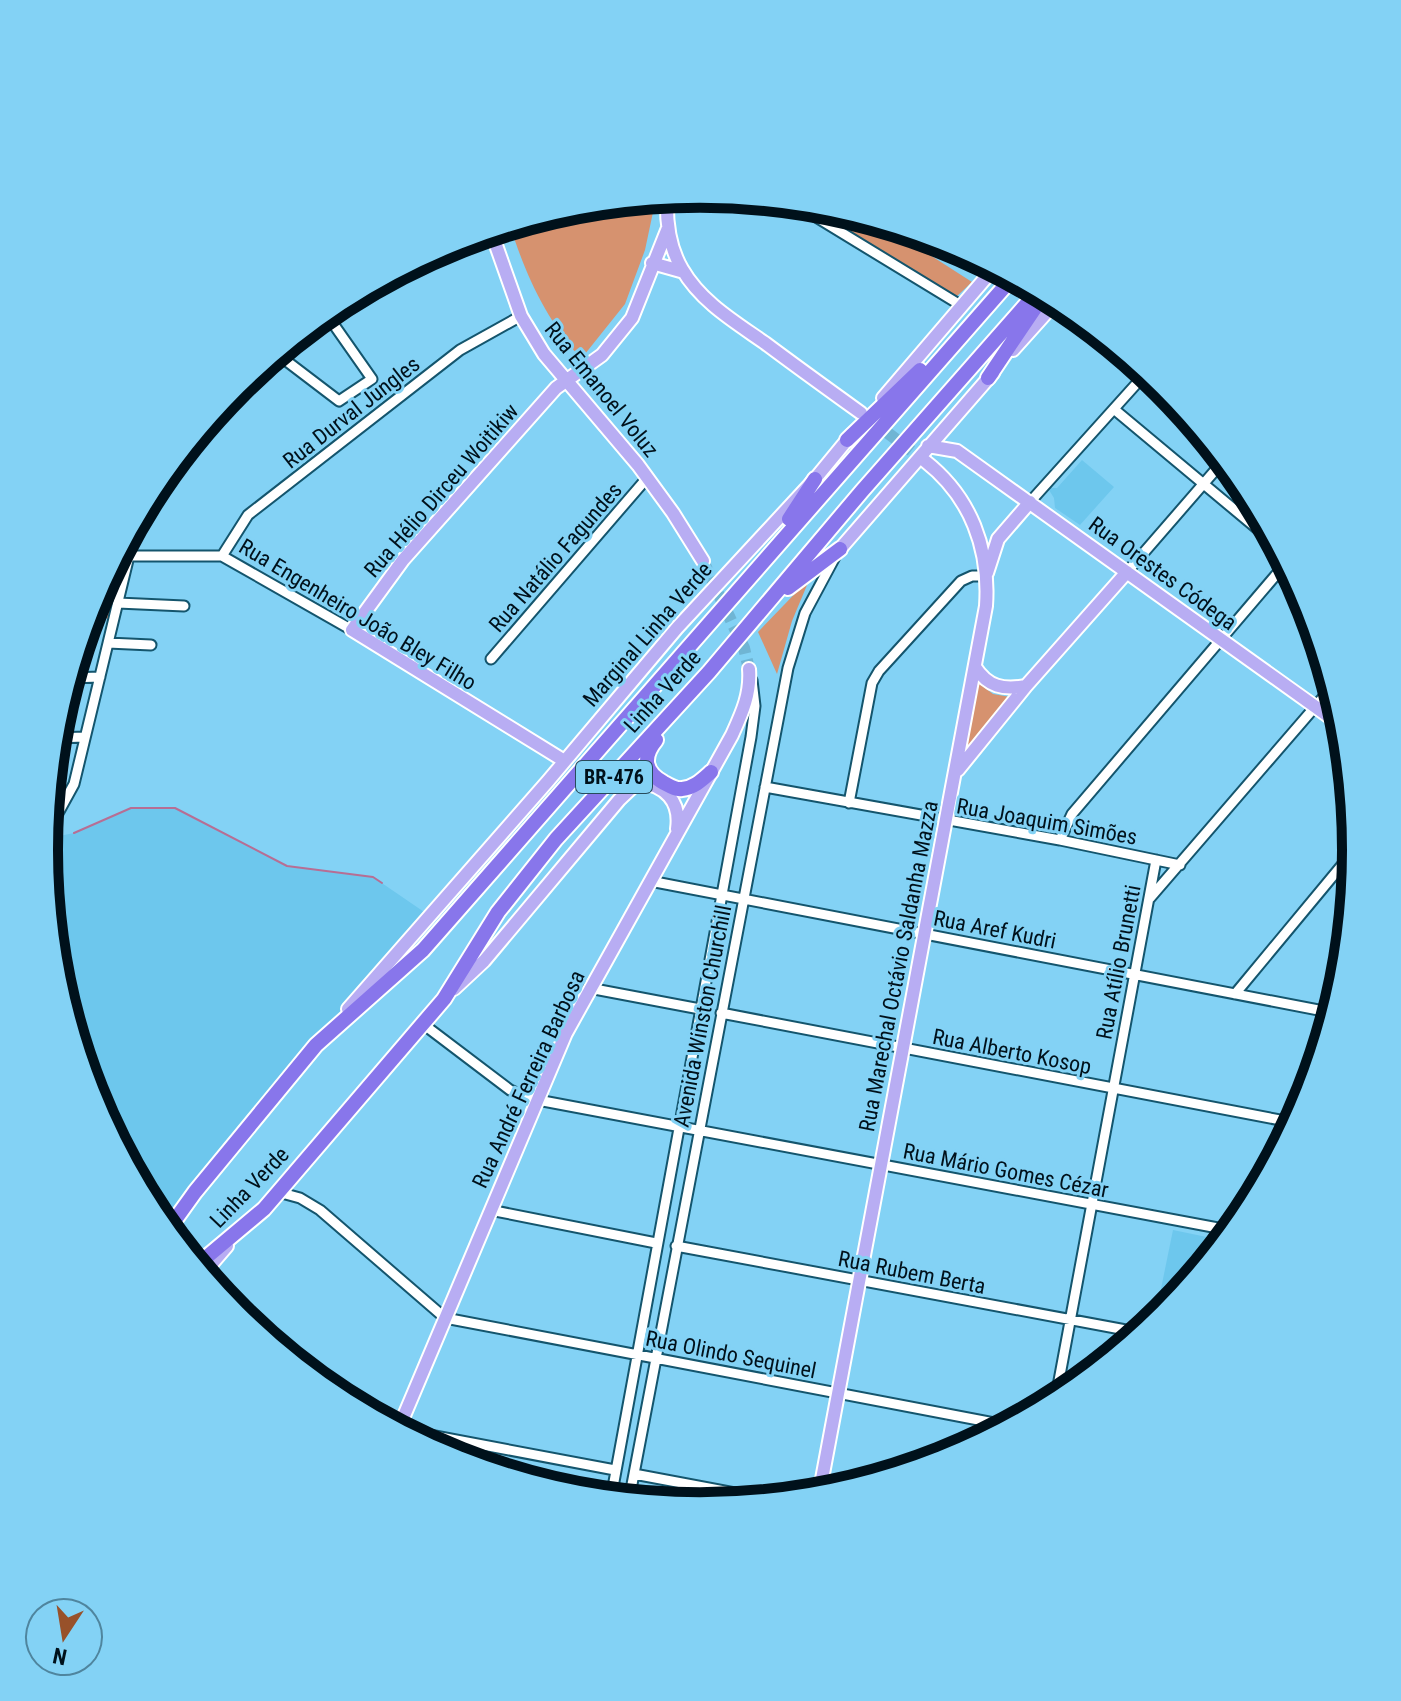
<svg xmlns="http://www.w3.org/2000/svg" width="1401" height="1701" viewBox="0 0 1401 1701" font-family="'Roboto Condensed',sans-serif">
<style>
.built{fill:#6dc7ed}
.green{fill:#d6926f}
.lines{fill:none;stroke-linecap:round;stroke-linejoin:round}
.stream{stroke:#b76e94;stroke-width:2}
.major-tunnel{stroke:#6fb5d4;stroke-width:12;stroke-dasharray:12 6;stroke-linecap:butt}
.minor-casing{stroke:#14556d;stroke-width:13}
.major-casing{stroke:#fff;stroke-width:16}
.highway-casing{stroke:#fff;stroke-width:18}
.minor{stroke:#fff;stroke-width:9}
.major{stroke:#b8adf3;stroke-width:12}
.highway{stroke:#8876eb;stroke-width:14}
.labels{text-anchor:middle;stroke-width:6;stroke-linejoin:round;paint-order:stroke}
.shield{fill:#83d2f5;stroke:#274b5c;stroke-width:2}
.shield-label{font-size:20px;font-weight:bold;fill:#00111b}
.street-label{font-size:22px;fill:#00111b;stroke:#83d2f5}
.rim{fill:none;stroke:#00111b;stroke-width:10}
</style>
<rect width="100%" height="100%" fill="#83d2f5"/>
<path class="built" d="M1082,460L1114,487L1080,525L1055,508L1054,498L1049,490L1051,488H1057Z
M131,808H175L287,866L373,877L430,916L207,1178L162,1224L154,1215L94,1101L57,978L44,850L45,839L74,833Z
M1173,1230L1226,1241L1164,1315L1154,1323Z"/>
<path class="green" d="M656,198L645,250L625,304L581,359C545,317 527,278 510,226L573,207Z
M801,204L829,207L877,221L972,282L956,297Z
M114,562L121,563L109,619L90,614L94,599Z
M810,578L792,621L777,674L758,632Z
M976,681L993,694L1010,697L966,750Z"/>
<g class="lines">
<path class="stream" d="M74,833L131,808H175L287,866L373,877L382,883"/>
<path class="major-tunnel" d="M873,422L925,461
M703,561L744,648L749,669"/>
<defs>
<path id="minor" d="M793,203L962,306
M389,276L390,277
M276,353L339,401L372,379L332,322
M1115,410L1278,546
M1030,502L1147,372
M117,556H222L352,630
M222,556L248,515L460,350L521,316
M1127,572L1225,459
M118,603L184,606
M108,643L151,645
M491,659L647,478
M70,678L100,677
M55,738L85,737
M765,787L1060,840L1180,865
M849,803L872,683L879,671L961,581L972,576H986
M46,827L57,815L74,784L129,556
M1060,840L1072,814L1287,562
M650,881L1334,1013
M1150,898L1333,686
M589,988L700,1009
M1235,994L1357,847
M721,1013L1296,1123
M423,1024L510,1090L527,1098L1234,1231
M278,1192L300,1198L320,1210L445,1318L1010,1426
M490,1210L656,1243
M676,1246L1142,1333
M1055,1402L1156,860
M398,1429L615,1470
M634,1474L773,1500
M611,1498L751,737L755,706L752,680
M629,1500L788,668L805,613L835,557"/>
<path id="major" d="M667,197C666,223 669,247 682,269C701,302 735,322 765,343C797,367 829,390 861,413
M491,231L521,316L544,354L638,465L673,513L703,561
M652,263L684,272
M1013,350L1057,301
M883,398L995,267
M928,446L957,451L1345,728
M840,549L993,373
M987,573L998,539L1030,502
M975,667C988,687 1003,690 1026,686
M563,760L352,630L403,560L556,388L602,355L632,318L668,228
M958,770L1026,686L1127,572
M454,989L484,961L619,800L638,782C665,785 681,801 677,829
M348,1009L548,781L677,628L815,479L852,434
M203,1274L227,1246
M398,1430L566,1033L732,735C742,713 751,694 749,669
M819,1495L986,606C990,549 971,497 925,461"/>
<path id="highway" d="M988,378L1037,305
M847,440L920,370
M789,519L815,479
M788,588L840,549
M656,740C642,757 644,772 664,783C670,786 675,790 682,789C694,788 702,780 711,772
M167,1231L195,1192L316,1045L423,950L1013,277
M196,1266L264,1209L444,999L498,912L556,839L709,672L862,491L1039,290"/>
</defs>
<use href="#minor" class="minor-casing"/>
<use href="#major" class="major-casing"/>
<use href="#highway" class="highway-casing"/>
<use href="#minor" class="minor"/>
<use href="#major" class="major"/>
<use href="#highway" class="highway"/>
</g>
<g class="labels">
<rect class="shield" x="576" y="761" width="76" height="32" rx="6"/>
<g class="shield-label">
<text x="614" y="784">BR-476</text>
</g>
<g class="street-label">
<text transform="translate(602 389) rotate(51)" y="8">Rua Emanoel Voluz</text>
<text transform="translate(351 412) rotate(-38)" y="8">Rua Durval Jungles</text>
<text transform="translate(441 490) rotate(-49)" y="8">Rua Hélio Dirceu Woitikiw</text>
<text transform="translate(555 557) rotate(-49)" y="8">Rua Natálio Fagundes</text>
<text transform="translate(1163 573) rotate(36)" y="8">Rua Orestes Códega</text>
<text transform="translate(358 614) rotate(31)" y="8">Rua Engenheiro João Bley Filho</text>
<text transform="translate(647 634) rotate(-49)" y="8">Marginal Linha Verde</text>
<text transform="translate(662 691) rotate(-48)" y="8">Linha Verde</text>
<text transform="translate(1047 821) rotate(10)" y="8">Rua Joaquim Simões</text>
<text transform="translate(995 929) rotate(11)" y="8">Rua Aref Kudri</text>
<text transform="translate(1118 962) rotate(-79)" y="8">Rua Atílio Brunetti</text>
<text transform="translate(898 966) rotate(-79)" y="8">Rua Marechal Octávio Saldanha Mazza</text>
<text transform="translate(702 1016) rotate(-79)" y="8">Avenida Winston Churchill</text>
<text transform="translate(1012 1051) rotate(11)" y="8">Rua Alberto Kosop</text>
<text transform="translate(528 1079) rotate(-65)" y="8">Rua André Ferreira Barbosa</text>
<text transform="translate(1006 1170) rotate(11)" y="8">Rua Mário Gomes Cézar</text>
<text transform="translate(249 1187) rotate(-46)" y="8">Linha Verde</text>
<text transform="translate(912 1272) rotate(11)" y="8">Rua Rubem Berta</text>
<text transform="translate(731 1354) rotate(11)" y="8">Rua Olindo Sequinel</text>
</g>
</g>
<path d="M0 0H1401V1701H0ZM58 850a642 642 0 1 1 1284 0a642 642 0 1 1-1284 0Z" fill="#83d2f5" fill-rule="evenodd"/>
<path class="rim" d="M58 850a642 642 0 1 1 1284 0a642 642 0 1 1-1284 0Z"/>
<g transform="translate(64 1637) rotate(192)"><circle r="38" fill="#83d2f5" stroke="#4f859e" stroke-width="2"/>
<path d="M0-6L14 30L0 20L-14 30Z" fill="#98512a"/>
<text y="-12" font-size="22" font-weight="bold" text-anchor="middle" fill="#00111b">N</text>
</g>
</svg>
